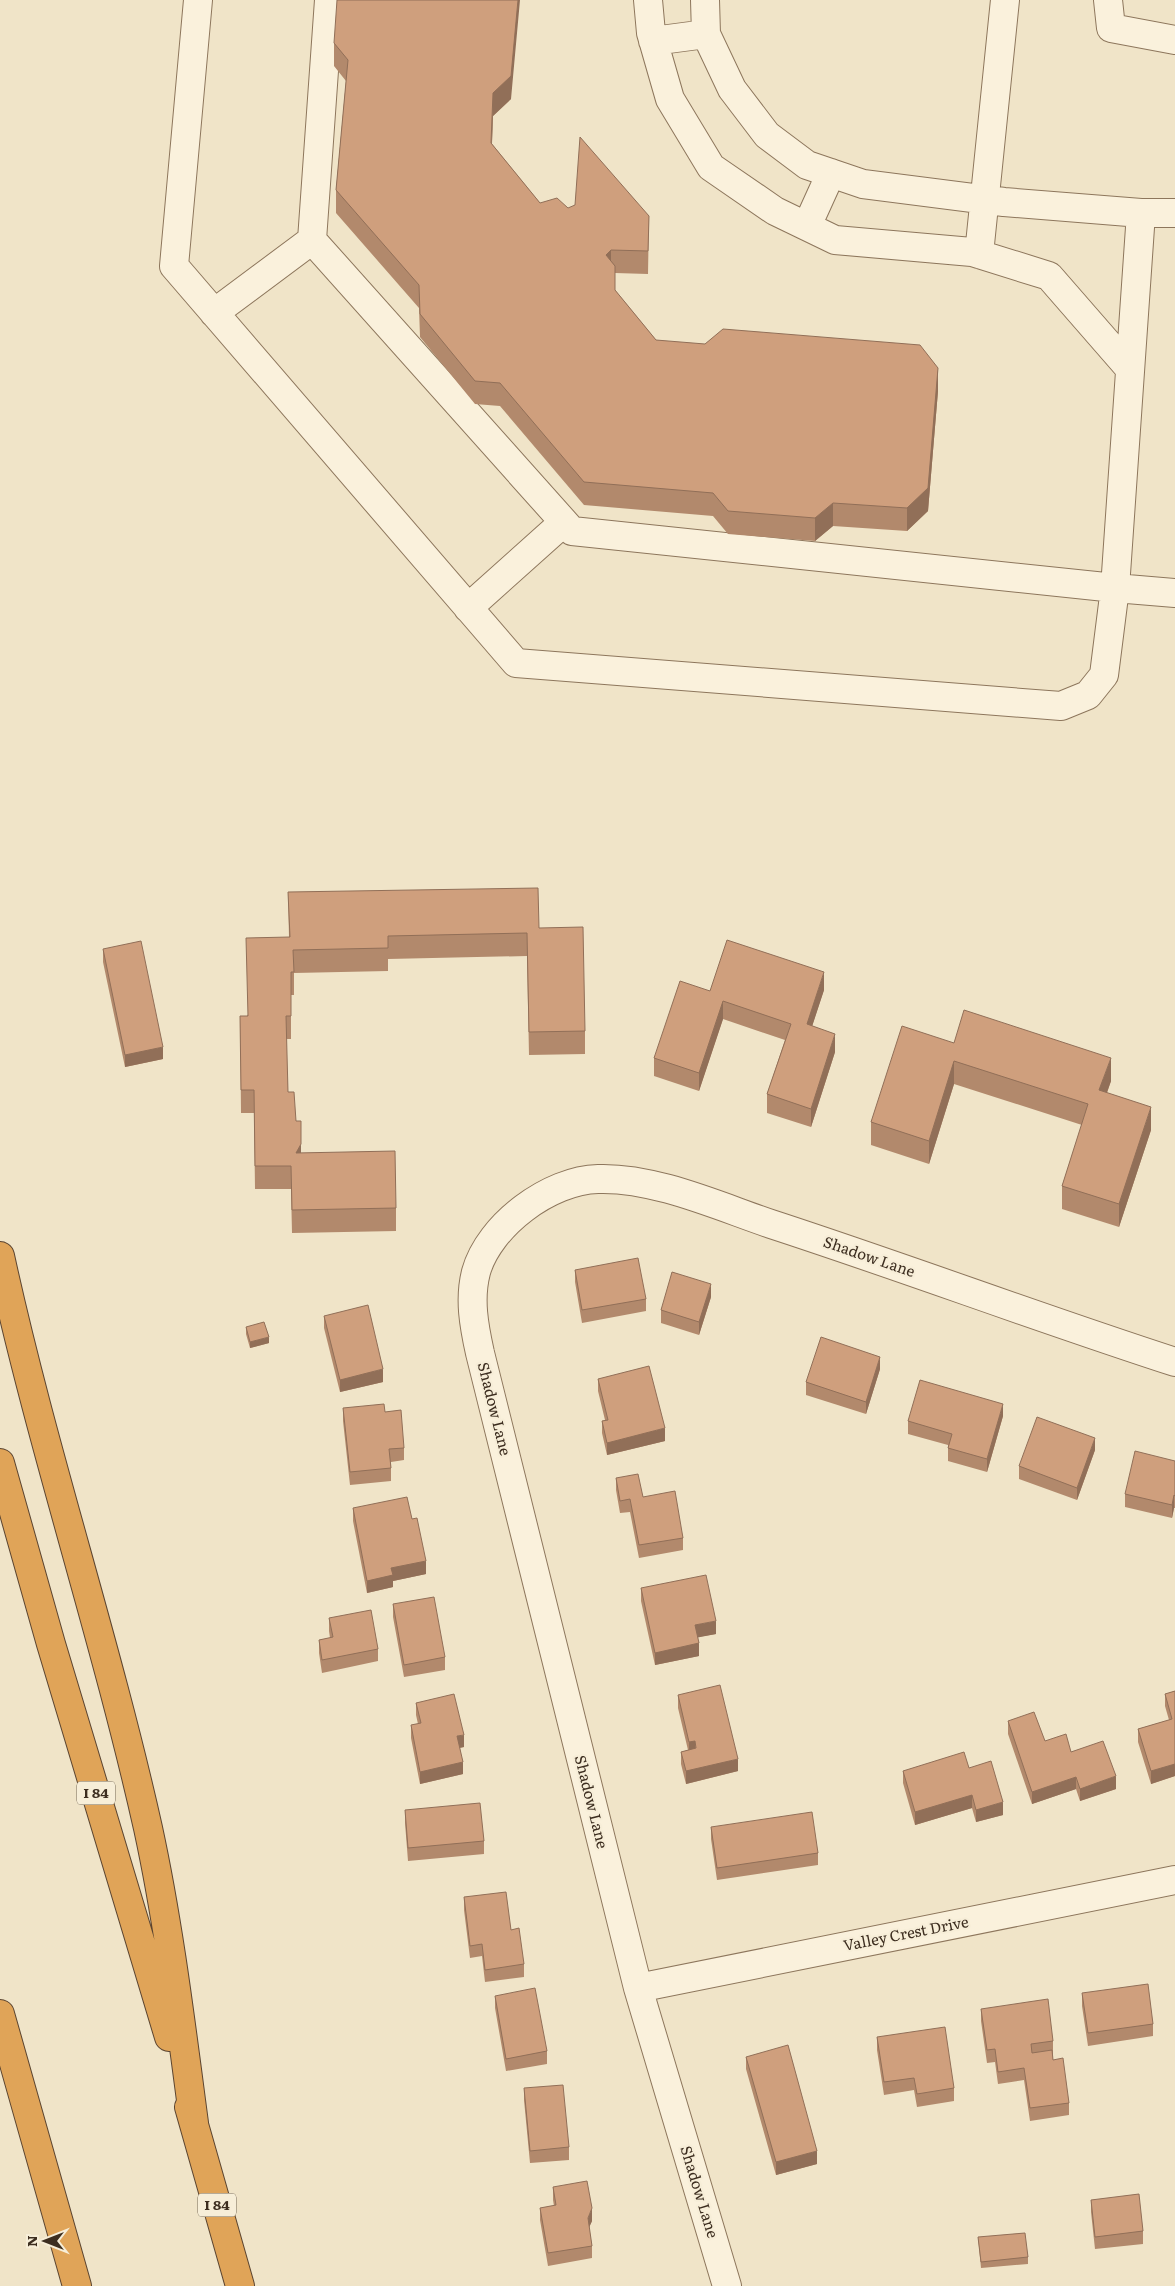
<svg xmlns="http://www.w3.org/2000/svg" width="1175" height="2286" viewBox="0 0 1175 2286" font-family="Literata,serif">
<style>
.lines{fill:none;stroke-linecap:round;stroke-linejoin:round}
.minor-casing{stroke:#8d765c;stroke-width:30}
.highway-casing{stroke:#5b4430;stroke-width:30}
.minor{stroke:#faf1dc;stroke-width:28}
.highway{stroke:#e0a458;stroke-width:28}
.wall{fill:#b2896c}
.shaded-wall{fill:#916f58}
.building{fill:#cf9f7d;stroke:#916f58}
.labels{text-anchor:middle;stroke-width:4.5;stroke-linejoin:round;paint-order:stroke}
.shield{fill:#f7eed8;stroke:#756857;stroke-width:1}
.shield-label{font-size:14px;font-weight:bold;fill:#3d2e20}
.street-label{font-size:15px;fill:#3d2e20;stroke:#f7eed8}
</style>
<rect width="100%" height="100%" fill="#f0e4c8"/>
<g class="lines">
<defs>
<path id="minor" d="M198,0L174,266L516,663L1061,706L1088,695L1104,675L1115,588L1175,593
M329,0L312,240L572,531L1115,588L1141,213
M648,0L651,33L670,99L711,167L775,211L835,240L972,252L1049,276L1130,369
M705,0L706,34L732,89L767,135L807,165L863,184L1004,202L1141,213H1175
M1108,0L1111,28L1175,40
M653,41L706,34
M807,226L831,173
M979,254L1005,0
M214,313L312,240
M468,608L564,522
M638,1988L1175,1880
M727,2286L638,1988L480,1353C474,1326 469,1299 476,1272C489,1225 550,1180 598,1179C654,1177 718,1206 771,1224C906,1268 1039,1318 1175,1362"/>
<path id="highway" d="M0,1256C42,1449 105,1636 148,1828C169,1925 181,2025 194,2123
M0,1463L51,1644L169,2037
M0,2014L77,2286
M189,2107L240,2286"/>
</defs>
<use href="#minor" class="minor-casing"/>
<use href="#highway" class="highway-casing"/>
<use href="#minor" class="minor"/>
<use href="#highway" class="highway"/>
</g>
<path class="wall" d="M334,43L511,99L493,116L492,144L540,203L568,208L649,216L648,274L615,273V290L656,340L938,391L928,511L907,531L833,526L815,541L728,534L713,516L584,505L500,406L475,404L420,337L419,308L336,213V190L346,81L334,66Z
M288,892L539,928L585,1031V1054L529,1055L527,956L388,959V971L294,973V995H291V1039H286L288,1092L296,1121L301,1153L396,1208V1231L292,1233L291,1189H255L254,1113H241L240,1016H247L289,937Z
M103,949L163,1059L125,1067L103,962Z
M824,990L812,1026L835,1052L811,1127L767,1113V1094L785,1040L723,1019L699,1091L654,1076V1058L710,991Z
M954,1043L1111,1081L1107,1093L1151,1130L1119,1227L1062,1209V1186L1082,1125L954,1084L929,1164L871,1145V1122Z
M575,1270L646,1299V1311L582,1323L575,1282Z
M711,1297L699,1335L661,1323V1310Z
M324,1316L383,1382L340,1392L324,1328Z
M246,1327L269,1343L250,1348L246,1334Z
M880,1369L866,1414L806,1395V1382Z
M598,1379L665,1441L607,1455L602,1433V1421L605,1420L598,1391Z
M343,1408L404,1448V1460L391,1462V1481L350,1485L343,1421Z
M1003,1416L987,1472L948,1461V1445L908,1434V1421Z
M1095,1450L1077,1500L1019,1479V1466Z
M1175,1461V1508H1174L1172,1518L1125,1507V1494Z
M616,1478L643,1497L683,1538V1550L639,1558L630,1512L620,1513L616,1490Z
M353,1508L412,1519L426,1574L393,1581V1587L367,1593L353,1521Z
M641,1588L716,1634L698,1637L699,1656L655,1665L641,1601Z
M393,1604L445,1657V1670L404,1677L393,1617Z
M329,1618L378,1649V1661L322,1673L319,1653V1640L330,1638L329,1631Z
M1175,1691V1776L1151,1784L1138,1742V1729L1169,1720L1165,1706V1694Z
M678,1695L738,1771L686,1784L681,1764V1752L688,1750L678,1708Z
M416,1703L464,1747L460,1748L463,1774L420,1784L411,1738V1725L418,1724L416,1715Z
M1008,1721L1045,1741L1071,1752L1116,1789L1080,1801L1076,1789L1032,1804L1008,1734Z
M969,1768L1003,1815L976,1822L972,1808L915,1825L903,1783V1771Z
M405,1810L484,1841V1854L408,1861L405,1823Z
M711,1827L818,1853V1865L717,1880L711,1839Z
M464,1897L511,1930L524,1964V1977L485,1982L482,1956L470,1958L464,1910Z
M1082,1993L1153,2024V2036L1088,2046L1082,2006Z
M495,1996L547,2051V2064L506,2071L495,2008Z
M981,2009L1053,2041V2054H1052L1053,2060L1069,2103V2115L1030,2121L1024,2080L998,2084L995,2062L987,2063L981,2021Z
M877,2037L954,2088V2101L917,2107L914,2090L884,2095L877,2050Z
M746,2057L817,2164L776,2175L746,2069Z
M524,2088L569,2147V2160L530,2163L524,2100Z
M553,2187L592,2221L589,2227L592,2246V2258L548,2266L540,2220V2208L554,2206L553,2200Z
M1091,2200L1143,2231V2244L1095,2249L1091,2212Z
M978,2237L1028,2257V2264L981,2268Z"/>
<path class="shaded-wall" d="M518,0H520L511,99L493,116L491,166L493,93Z
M611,250V273L606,255Z
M938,368V391L928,511L907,531V508Z
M833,503V526L815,541V518Z
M824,972V990L807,1042V1024Z
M723,1001V1019L699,1091V1073Z
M835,1034V1052L811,1127V1109Z
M163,1047V1059L125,1067V1055Z
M1111,1058V1081L1099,1114V1090Z
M954,1061V1084L929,1164V1141Z
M1151,1107V1130L1119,1227V1204Z
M301,1144V1167L296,1153Z
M711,1284V1297L699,1335V1322Z
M269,1337V1343L250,1348V1342Z
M880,1357V1369L866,1414V1402Z
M383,1369V1382L340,1392V1380Z
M1003,1404V1416L987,1472V1459Z
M665,1428V1441L607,1455V1443Z
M1095,1438V1450L1077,1500V1488Z
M1174,1495V1508L1172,1518V1505Z
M426,1561V1574L393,1581V1587L367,1593V1581L391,1568Z
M716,1621V1634L695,1638V1625Z
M699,1643V1656L655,1665V1653Z
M464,1735V1747L457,1748V1736Z
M695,1741V1753L689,1755V1742Z
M738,1759V1771L686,1784V1771Z
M463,1762V1774L420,1784V1772Z
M1175,1764V1776L1151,1784V1771Z
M1116,1776V1789L1080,1801V1789Z
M1076,1777V1789L1032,1804V1792Z
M972,1795V1808L915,1825V1812Z
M1003,1802V1815L976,1822V1810Z
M817,2151V2164L776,2175V2162Z
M592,2208V2221L588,2230V2218Z"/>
<path class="building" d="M337,0H518L511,76L493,93L491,143L540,203L557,198L568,208L575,205L580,137L649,216L648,251L611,250L606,255L615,266V290L656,340L705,344L723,329L920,345L938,368L928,488L907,508L833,503L815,518L728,511L713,493L584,482L500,383L475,381L420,314L419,285L336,190L348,60L334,43Z
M538,888L539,928L583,927L585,1031L529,1032L527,933L388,936V948L293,950L294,972H291V1016H286L288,1092H294L296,1121H301V1144L296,1153L395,1151L396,1208L292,1210L291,1166H255L254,1090H241L240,1016H248L246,938L290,937L288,892Z
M727,940L824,972L807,1024L835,1034L811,1109L767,1094L791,1024L723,1001L699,1073L654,1058L680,981L710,991Z
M141,941L163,1047L125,1055L103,949Z
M964,1010L1111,1058L1099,1090L1151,1107L1119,1204L1062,1186L1088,1104L954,1061L929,1141L871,1122L902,1026L954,1043Z
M638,1258L646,1299L582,1310L575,1270Z
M672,1272L711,1284L699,1322L661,1310Z
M368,1305L383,1369L340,1380L324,1316Z
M264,1322L269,1337L250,1342L246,1327Z
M821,1337L880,1357L866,1402L806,1382Z
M649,1366L665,1428L607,1443L602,1421L608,1420L598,1379Z
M920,1380L1003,1404L987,1459L948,1448L952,1434L908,1421Z
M384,1404L385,1412L401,1410L404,1448L389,1449L391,1468L350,1472L343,1408Z
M1037,1417L1095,1438L1077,1488L1019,1466Z
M1135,1451L1175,1461V1496L1174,1495L1172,1505L1125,1494Z
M638,1474L643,1497L675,1491L683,1538L639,1545L630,1499L620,1501L616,1478Z
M407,1497L412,1519L417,1518L426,1561L391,1568L393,1575L367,1581L353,1508Z
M706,1575L716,1621L695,1625L699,1643L655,1653L641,1588Z
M434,1597L445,1657L404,1665L393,1604Z
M371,1610L378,1649L322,1660L319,1640L333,1637L329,1618Z
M720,1685L738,1759L686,1771L681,1752L696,1748L695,1741L689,1742L678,1695Z
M1175,1691V1764L1151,1771L1138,1729L1172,1719L1165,1694Z
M454,1694L464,1735L457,1736L463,1762L420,1772L411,1725L421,1723L416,1703Z
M1034,1712L1045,1741L1066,1734L1071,1752L1103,1741L1116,1776L1080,1789L1076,1777L1032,1792L1008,1721Z
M964,1752L969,1768L991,1761L1003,1802L976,1810L972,1795L915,1812L903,1771Z
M480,1803L484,1841L408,1848L405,1810Z
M812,1812L818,1853L717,1868L711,1827Z
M506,1892L511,1930L519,1928L524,1964L485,1970L482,1944L470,1946L464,1897Z
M1148,1984L1153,2024L1088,2033L1082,1993Z
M535,1988L547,2051L506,2059L495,1996Z
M1048,1999L1053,2041L1031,2044L1032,2053L1052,2050L1053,2060L1063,2058L1069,2103L1030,2108L1024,2068L998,2072L995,2049L987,2050L981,2009Z
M945,2027L954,2088L917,2094L914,2078L884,2082L877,2037Z
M788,2045L817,2151L776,2162L746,2057Z
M563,2085L569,2147L530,2151L524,2088Z
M587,2181L592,2208L588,2218L592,2246L548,2253L540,2208L556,2205L553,2187Z
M1139,2194L1143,2231L1095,2237L1091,2200Z
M1025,2233L1028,2257L981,2262L978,2237Z"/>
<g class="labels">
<g class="shield">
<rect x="77" y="1781.5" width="38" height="23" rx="4"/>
<rect x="198" y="2193.5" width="38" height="23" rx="4"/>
</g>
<g class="shield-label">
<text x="96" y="1798">I 84</text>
<text x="217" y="2210">I 84</text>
</g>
<g class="street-label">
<text transform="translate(869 1257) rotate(19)" y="5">Shadow Lane</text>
<text transform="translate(494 1409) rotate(76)" y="5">Shadow Lane</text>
<text transform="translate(591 1802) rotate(76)" y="5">Shadow Lane</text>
<text transform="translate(906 1934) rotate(-11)" y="5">Valley Crest Drive</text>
<text transform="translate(699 2192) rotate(73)" y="5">Shadow Lane</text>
</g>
</g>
<g transform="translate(45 2241) rotate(270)" stroke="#f7eed8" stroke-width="4" paint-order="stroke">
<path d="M0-4L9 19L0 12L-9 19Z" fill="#3d2e20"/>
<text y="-8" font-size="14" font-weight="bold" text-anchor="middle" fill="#3d2e20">N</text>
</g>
</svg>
